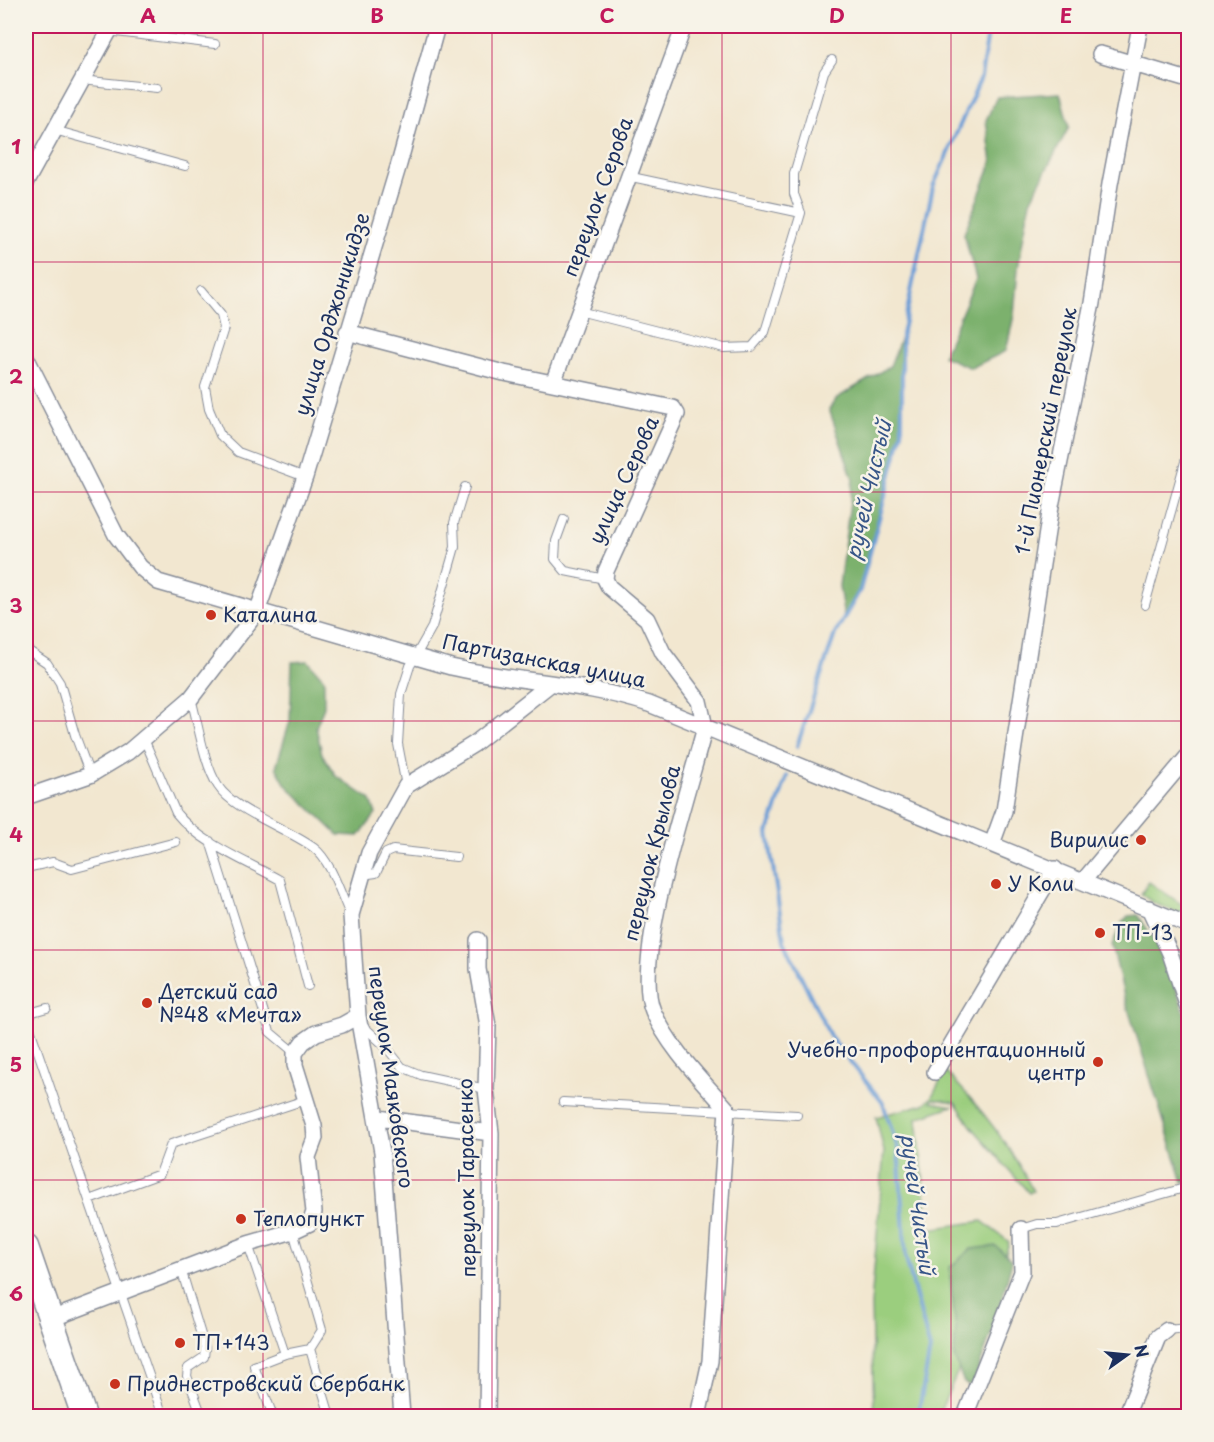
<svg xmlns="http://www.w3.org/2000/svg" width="1214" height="1442" viewBox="0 0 1214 1442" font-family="'Playpen Sans',sans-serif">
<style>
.green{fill:#9bce7e;stroke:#5b7e6e;stroke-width:1.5}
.forest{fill:#7cb16d;stroke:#4c7066;stroke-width:1.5}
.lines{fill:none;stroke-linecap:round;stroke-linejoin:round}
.stream{stroke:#6b9dd6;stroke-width:4}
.lane-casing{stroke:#868b97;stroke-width:10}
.street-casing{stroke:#868b97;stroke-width:18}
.primary-casing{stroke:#868b97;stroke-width:27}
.lane{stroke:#fff;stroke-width:8}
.street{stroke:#fff;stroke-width:15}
.primary{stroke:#fff;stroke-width:24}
.grid{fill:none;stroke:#c2185b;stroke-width:1.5;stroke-opacity:0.55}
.poi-dot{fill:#c8321e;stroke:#f7f3e8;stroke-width:2}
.labels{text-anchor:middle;stroke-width:5;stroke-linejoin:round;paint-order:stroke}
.street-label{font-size:20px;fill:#1b2f5e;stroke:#f7f3e8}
.poi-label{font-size:20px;fill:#1b2f5e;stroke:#f7f3e8;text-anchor:start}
.water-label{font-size:21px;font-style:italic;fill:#375688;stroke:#f7f3e8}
.neatline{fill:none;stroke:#c2185b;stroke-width:2}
.grid-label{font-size:20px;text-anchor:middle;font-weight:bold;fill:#c2185b}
</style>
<rect width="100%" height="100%" fill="#f7f3e8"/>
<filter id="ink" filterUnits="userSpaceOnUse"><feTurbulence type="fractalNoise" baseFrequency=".0167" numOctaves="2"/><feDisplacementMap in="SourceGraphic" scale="12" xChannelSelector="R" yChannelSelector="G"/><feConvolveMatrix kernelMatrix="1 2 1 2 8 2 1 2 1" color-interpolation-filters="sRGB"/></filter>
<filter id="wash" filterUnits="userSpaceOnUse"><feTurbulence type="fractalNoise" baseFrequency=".008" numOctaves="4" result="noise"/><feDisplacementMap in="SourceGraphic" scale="24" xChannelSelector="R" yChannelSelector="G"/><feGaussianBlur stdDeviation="1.35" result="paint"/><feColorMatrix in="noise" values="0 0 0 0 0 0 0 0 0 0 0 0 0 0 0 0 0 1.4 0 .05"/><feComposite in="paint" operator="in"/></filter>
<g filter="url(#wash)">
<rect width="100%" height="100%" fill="#f2e7d0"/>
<path class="green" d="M1149,882L1184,906L1180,914L1152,902L1141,894Z
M945,1071C980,1106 1011,1147 1033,1191L1029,1193L971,1126L955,1102L933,1099L931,1102L952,1106L917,1118L929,1229L982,1221L1009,1242L1000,1276L938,1416H874L871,1305L884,1151L876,1117L924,1104L931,1098Z"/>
<path class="forest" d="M1060,93L1069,127L1030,201L1018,268L1014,315L1006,351L971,368L943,356L976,279L964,234L992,162L986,120L997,97Z
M902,335V432L860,590L844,618L839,586L853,479L829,409L837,398L890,366Z
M308,661L324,679V707L316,727L322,754L336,776L371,800L376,814L359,836L338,835L286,785L276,767L290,721L292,662Z
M1138,915L1167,959L1188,1023V1180L1183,1182L1124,996L1112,945L1121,924L1128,916Z
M996,1246L1012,1261L998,1314L972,1387L964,1383L954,1357L956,1329L949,1268L971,1249Z"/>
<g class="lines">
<path class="stream" d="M797,746L835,634L860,590L902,432V335L933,187L981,77L989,26
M787,776L768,833L784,941L830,1036L883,1103L898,1149L906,1258L930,1349L918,1416"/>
</g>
</g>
<g filter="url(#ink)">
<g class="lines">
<defs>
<path id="lane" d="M108,31L215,44
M81,80L157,88
M54,130L185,166
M627,176L801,213
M201,291L221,315L224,328L205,387L209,409L220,435L238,452L305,477
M579,311L724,348L752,347L765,332L801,213L794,194V174L824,72L832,60
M564,519L556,541L555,559L565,571L605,579
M1145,605L1188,451
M26,649L47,663L60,683L75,735L90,775
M191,698C198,723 204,765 218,786C234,811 289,829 314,848C331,861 340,893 349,912
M144,739L176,813C201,844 246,861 280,880L308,986
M406,786L398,744L401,694L410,666L432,627L455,547L454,523L465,487
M210,841L270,1032L295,1053
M26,868L53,862L72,869L176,842
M362,875L376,873L386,853L393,850L456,857
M26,1014L47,1008
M26,1017L163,1416
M361,1024L386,1047L402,1067L421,1075L486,1089
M563,1102L797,1115
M89,1200L160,1174L171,1144L305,1100
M1021,1229L1037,1224H1057L1188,1187
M293,1231L322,1330L310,1349L330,1416
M248,1244L285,1354L310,1349
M181,1269L205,1348L204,1357L188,1368L187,1376L202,1416
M1167,1330L1188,1328
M273,1416L254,1366L285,1354"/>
<path id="street" d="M1100,54L1188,80
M26,182L112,26
M347,332L504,373L673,408L677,414L606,571L605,579L609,587L647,619L663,653L699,701L705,727C690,786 631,960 653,1011C669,1048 701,1079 727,1109L710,1361L698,1416
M26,357L116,535L140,567L158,582L451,667C517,682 585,683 649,704L1188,925
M553,383L684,26
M26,797L90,775L128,752L191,698L257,612L305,477L399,164L437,26
M992,844L1004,811L1051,506L1092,303L1110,184L1140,26
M1083,881L1188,756
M1149,908L1170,953L1188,1008
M478,940V969L488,1026L486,1089L491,1133L487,1416
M935,1072L1055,869
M378,1118L491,1133
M51,1319L248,1244L293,1231L310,1223L314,1212L308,1157L315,1138L314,1126L295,1065V1053L303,1042L316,1033L342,1025L358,1016
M402,1416L382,1152L358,1016L351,915L369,853L406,786L474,744L549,685
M965,1416L1022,1272L1021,1229
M1126,1416L1158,1337L1167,1330"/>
<path id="primary" d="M26,1247L84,1416"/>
</defs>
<use href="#lane" class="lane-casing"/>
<use href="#street" class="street-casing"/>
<use href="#primary" class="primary-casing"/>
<use href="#lane" class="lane"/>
<use href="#street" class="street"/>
<use href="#primary" class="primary"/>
</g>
</g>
<path class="grid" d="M263,26V1416M492,26V1416M722,26V1416M951,26V1416M26,262H1188M26,492H1188M26,721H1188M26,950H1188M26,1180H1188"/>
<g class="poi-dot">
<circle cx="211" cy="615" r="6"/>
<circle cx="1141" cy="840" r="6"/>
<circle cx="996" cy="884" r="6"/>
<circle cx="1100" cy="933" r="6"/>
<circle cx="147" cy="1003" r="6"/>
<circle cx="1098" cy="1062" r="6"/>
<circle cx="241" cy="1219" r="6"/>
<circle cx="180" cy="1343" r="6"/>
<circle cx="115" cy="1384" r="6"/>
</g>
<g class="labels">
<g class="street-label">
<text transform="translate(598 197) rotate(-70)" y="7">переулок Серова</text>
<text transform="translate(332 314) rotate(-73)" y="7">улица Орджоникидзе</text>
<text transform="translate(1046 431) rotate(-79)" y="7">1-й Пионерский переулок</text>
<text transform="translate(624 480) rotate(-65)" y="7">улица Серова</text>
<text transform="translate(544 661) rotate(11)" y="7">Партизанская улица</text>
<text transform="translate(652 853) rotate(-76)" y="7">переулок Крылова</text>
<text transform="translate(391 1077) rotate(82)" y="7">переулок Маяковского</text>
<text transform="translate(467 1178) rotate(-91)" y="7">переулок Тарасенко</text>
</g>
<g class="poi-label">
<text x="223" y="622">Каталина</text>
<text x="1129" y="847" text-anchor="end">Вирилис</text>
<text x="1008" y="891">У Коли</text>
<text x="1112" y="940">ТП-13</text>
<text x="159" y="999">Детский сад<tspan x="159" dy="23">№48 «Мечта»</tspan></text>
<text x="1086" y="1057" text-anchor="end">Учебно-профориентационный<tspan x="1086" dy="23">центр</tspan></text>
<text x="253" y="1226">Теплопункт</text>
<text x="192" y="1350">ТП+143</text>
<text x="127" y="1391">Приднестровский Сбербанк</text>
</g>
<g class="water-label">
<text transform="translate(869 490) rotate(-77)" y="7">ручей Чистый</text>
<text transform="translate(917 1204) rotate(82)" y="7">ручей Чистый</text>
</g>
</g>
<rect width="1214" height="1442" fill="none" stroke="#f7f3e8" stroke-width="66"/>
<g transform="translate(1127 1355) rotate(75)" stroke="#f7f3e8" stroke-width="4.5" paint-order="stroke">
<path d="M0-4.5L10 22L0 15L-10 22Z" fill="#1b2f5e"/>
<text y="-9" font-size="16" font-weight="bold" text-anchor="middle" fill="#1b2f5e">N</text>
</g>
<rect x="33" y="33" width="1148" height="1376" class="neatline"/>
<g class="grid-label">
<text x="148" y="23">A</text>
<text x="377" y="23">B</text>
<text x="607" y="23">C</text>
<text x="837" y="23">D</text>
<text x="1066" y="23">E</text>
<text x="16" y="154">1</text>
<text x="16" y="384">2</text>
<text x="16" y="613">3</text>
<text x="16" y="842">4</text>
<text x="16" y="1072">5</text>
<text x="16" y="1301">6</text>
</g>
</svg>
